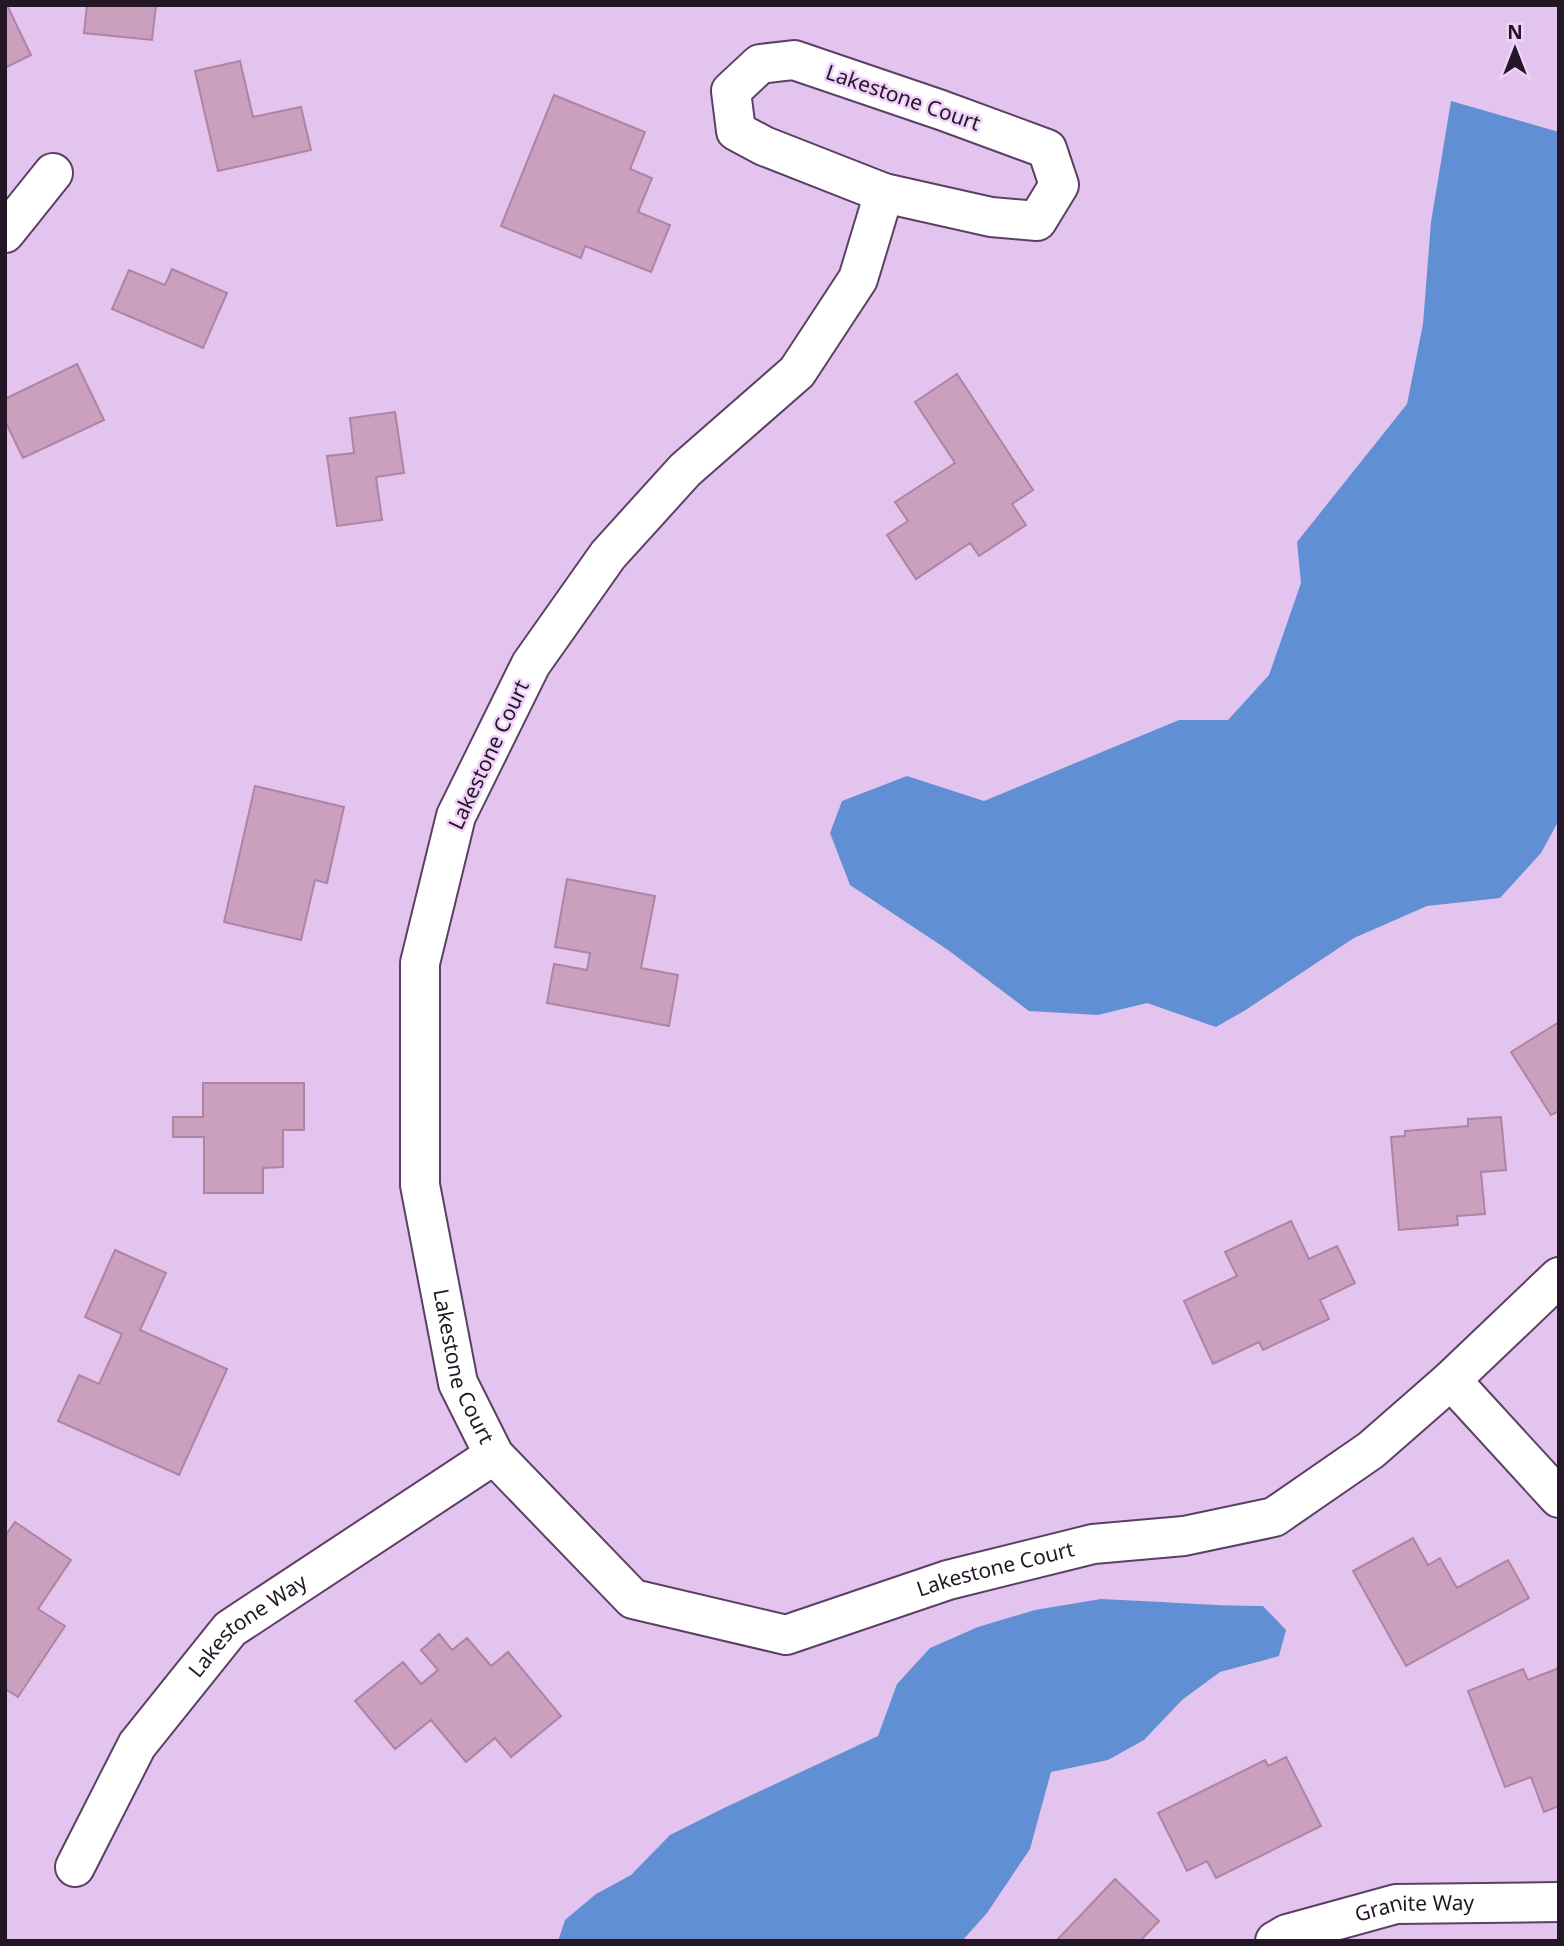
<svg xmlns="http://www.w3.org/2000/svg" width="1564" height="1946" viewBox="0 0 1564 1946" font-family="'Noto Sans',sans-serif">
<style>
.water{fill:#618fd3}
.building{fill:#cb9fbe;stroke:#af84a2;stroke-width:2}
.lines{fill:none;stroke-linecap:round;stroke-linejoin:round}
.minor-casing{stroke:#5b4063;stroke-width:42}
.minor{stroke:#fff;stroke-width:38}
.labels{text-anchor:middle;stroke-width:5;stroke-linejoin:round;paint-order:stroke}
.street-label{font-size:21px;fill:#231726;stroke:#f1d1fb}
</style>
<rect width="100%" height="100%" fill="#e3c4ee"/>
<path class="water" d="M1451,101L1559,132V820L1541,853L1500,898L1427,906L1354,938L1244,1011L1216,1027L1147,1003L1098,1015L1029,1011L948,950L850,885L830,833L842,801L907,776L984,801L1179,720H1228L1269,675L1301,583L1297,542L1407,404L1423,324L1431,222Z
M1101,1599C1155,1601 1209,1606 1263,1606L1286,1630L1279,1656L1220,1672L1182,1700L1144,1740L1108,1760L1051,1772L1030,1849L987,1913L962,1941H558L565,1920L596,1894L631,1875L670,1835L726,1807L878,1736L897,1684L930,1648L978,1627L1035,1610Z"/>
<path class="building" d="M5,5H7L31,55L5,68Z
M87,5H156L152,40L84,33Z
M240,61L253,117L301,107L311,150L218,171L195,71Z
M554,95L645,132L630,169L652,178L638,212L670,225L651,272L585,246L581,258L501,226Z
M172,269L227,293L203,348L112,309L129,270L165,285Z
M77,364L104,420L23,458L5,421V399Z
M957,374L1033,490L1012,504L1026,525L979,556L970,543L916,579L887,535L908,521L895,502L955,463L915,402Z
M395,412L404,473L376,477L382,520L337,526L327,456L354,453L350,418Z
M255,786L344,807L327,883L315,880L301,940L224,922Z
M567,879L655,896L641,968L678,975L669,1026L547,1003L554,964L587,970L590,953L555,947Z
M1559,1022V1111L1551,1115L1511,1052Z
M203,1083H304V1130H283V1167L263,1168V1193H204V1137H173V1117H203Z
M1501,1117L1506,1170L1481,1172L1485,1214L1457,1216L1458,1225L1399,1230L1391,1137L1405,1136V1131L1468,1126V1119Z
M1291,1221L1309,1259L1337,1246L1355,1283L1320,1300L1329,1319L1263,1350L1259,1342L1213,1364L1184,1301L1237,1276L1225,1252Z
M115,1250L166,1273L140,1330L227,1369L179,1475L58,1421L79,1375L99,1384L122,1334L85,1317Z
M15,1522L71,1560L38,1609L65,1626L18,1697L5,1689V1536Z
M1413,1538L1428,1565L1440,1558L1457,1588L1508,1560L1529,1598L1406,1666L1353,1571Z
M439,1634L452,1650L467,1638L491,1666L508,1652L561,1716L511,1757L495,1738L466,1762L431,1720L395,1749L355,1701L403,1662L421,1684L438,1670L421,1650Z
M1559,1668V1806L1544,1812L1531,1777L1505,1787L1468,1691L1523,1669L1528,1680Z
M1286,1757L1321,1826L1216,1878L1207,1861L1187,1871L1158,1813L1265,1760L1268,1766Z
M1115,1879L1159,1921L1140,1941H1056Z"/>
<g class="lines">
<defs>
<g id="minor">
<path d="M794,60L941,110L1047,149L1059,185L1037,221L991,217L884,193L764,146L736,131L731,91L760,64Z"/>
<path id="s1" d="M884,193L858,279L797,372L685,470L608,555L531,664L456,816L420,963V1185L458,1383L494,1455L633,1599L786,1635L948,1580L1093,1544L1184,1536L1274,1517L1371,1450L1451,1380L1559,1277"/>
<path d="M5,233L53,173"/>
<path d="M1451,1380L1559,1498"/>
<path id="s2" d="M75,1867L137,1745L230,1629L494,1455"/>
<path id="s3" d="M1275,1941L1287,1934L1396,1904L1559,1902"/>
</g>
</defs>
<use href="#minor" class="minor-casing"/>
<use href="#minor" class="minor"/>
</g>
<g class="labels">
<g class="street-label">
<text transform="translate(903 98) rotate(19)" y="7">Lakestone Court</text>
<text transform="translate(489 755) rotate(-65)" y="7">Lakestone Court</text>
<text dy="7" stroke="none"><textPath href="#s1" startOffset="1328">Lakestone Court</textPath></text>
<text dy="7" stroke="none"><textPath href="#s1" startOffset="2000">Lakestone Court</textPath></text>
<text dy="7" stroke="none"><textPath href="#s2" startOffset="301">Lakestone Way</textPath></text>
<text dy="7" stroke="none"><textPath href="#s3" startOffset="145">Granite Way</textPath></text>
</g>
</g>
<rect width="1564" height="1946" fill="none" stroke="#231726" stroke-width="14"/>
<g transform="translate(1515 49)" stroke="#f1d1fb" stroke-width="5" paint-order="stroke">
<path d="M0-5L12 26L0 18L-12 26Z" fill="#231726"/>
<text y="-10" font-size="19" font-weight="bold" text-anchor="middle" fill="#231726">N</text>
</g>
</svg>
